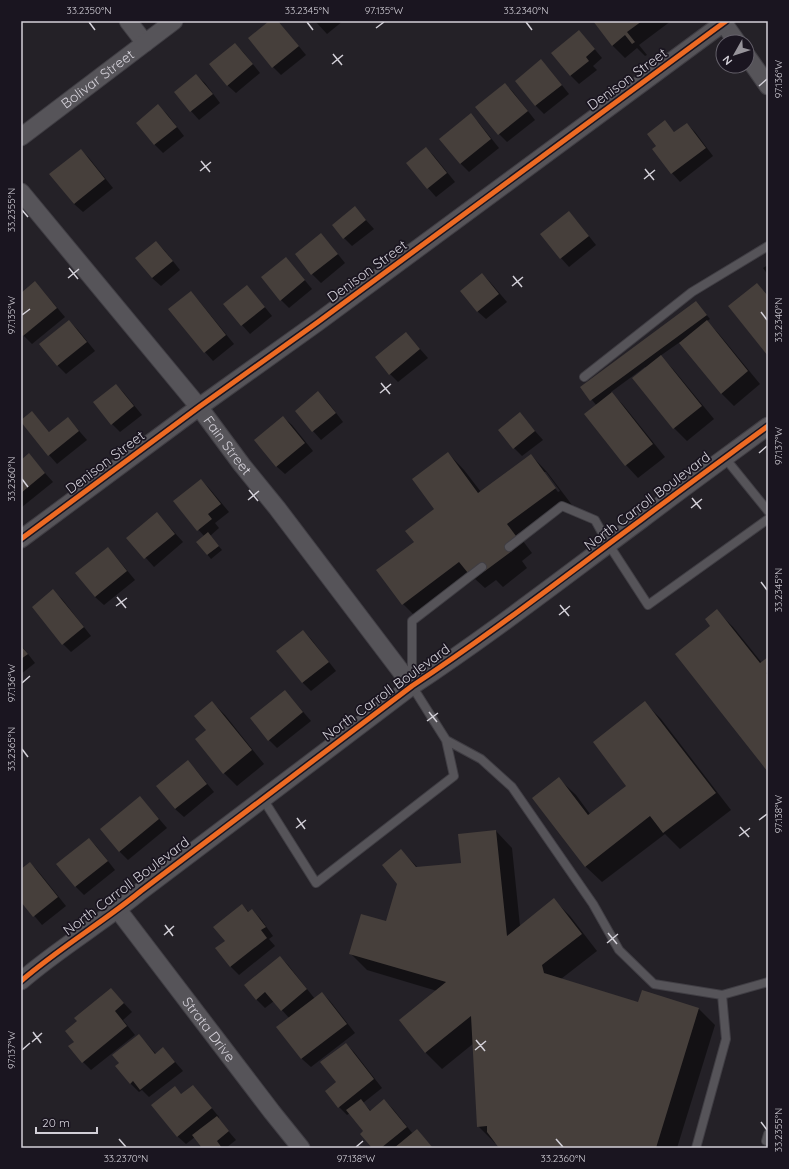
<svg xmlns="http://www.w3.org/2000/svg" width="789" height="1169" viewBox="0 0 789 1169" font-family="Quicksand,sans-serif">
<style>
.shadow{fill:#0007;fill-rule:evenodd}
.building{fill:#463f3b}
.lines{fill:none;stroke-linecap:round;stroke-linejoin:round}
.service-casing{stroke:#403e44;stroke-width:10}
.minor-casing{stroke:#403e44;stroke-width:19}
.service{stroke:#565459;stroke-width:8}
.minor{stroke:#565459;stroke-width:17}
.cycleway-casing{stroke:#1a1520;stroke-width:8}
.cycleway{stroke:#ed6a23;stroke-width:5}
.ticks{fill:none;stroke:#d3d0d8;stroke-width:1.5}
.labels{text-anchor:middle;stroke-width:3.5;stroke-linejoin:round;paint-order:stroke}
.street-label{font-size:14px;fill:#d3d0d8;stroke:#1a1520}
.neatline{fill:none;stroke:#d3d0d8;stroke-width:1.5}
.ticks-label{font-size:10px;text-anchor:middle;fill:#d3d0d8}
</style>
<rect width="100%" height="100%" fill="#242127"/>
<path class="shadow" d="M270,21H278L306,55L281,75L273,67Z
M315,21H343L327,34Z
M595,21H671L639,45L647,55L645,56L637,48L625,58L612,45Z
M579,31L587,40L602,58L593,66L597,70L579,84L571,76L552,53Z
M235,44L244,53L260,73L236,93L227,85Z
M541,61L549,69L569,94L544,114L536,106L516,81Z
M196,75L205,83L220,103L199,120L191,111L175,92Z
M505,84L513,92L535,120L507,142L499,134Z
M158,106L167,114L184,136L163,153L155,145L137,123Z
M471,115L479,123L499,148L469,172L461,164L441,139Z
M665,122L675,133L687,124L695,132L713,156L680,182L672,173Z
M426,148L434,156L455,182L436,197L428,188L407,163Z
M81,150L89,158L113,188L83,212L74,204L51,174Z
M355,208L374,229L352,246L344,238Z
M569,213L577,221L596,245L569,267L561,258Z
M321,234L329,243L345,263L321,283L312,274L296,254Z
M156,242L165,251L180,270L161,286L152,278Z
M286,258L294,267L312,289L289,308L281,300Z
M768,265V275L763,268Z
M482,274L490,282L507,302L486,319L477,311Z
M35,283L43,291L65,317L32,344L21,333V294Z
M247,286L255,295L272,316L250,334L242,325Z
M191,292L199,301L234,344L213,361L205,352Z
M696,302L710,319L707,321L719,334L760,384L734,406L721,393L680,342L660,356L673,369L714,419L687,441L674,428L634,379L646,369L645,367L611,392L624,406L665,457L638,478L626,465L597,406L581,387Z
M69,321L78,330L95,351L66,374L58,366L40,344Z
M406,333L428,358L398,382L390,374Z
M116,385L124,393L142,415L120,432L112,424Z
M318,393L327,401L343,422L321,440L313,431L296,411Z
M32,412L50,433L68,418L87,440L57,464L49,455L21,421Z
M520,414L543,440L522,456L514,448Z
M283,417L292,425L313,451L285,474L276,466Z
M448,453L464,470L481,492L531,455L547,472L572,505L523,541L532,553L522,561L527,568L503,587L496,580L485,588L475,579L419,620L403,604L415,542L436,509ZM543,472H546L560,491L558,492Z
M29,455L53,482L22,507L21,506V461Z
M201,480L209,488L229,512L215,523L219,528L210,536L222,550L211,559L197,542L204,536L174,502Z
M157,513L183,542L154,567L128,538Z
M108,548L116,557L135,580L104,605L95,597Z
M53,591L62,599L91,636L71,652L63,644Z
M717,611L733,627L762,663L768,658V770L712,626Z
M303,631L311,639L336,671L311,691L303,683L277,651Z
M21,645L35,663L21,674Z
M285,691L293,700L311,721L277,748L269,740Z
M212,702L225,715L264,764L237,786L224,773L196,739L207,730Z
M645,703L661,719L731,810L680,849L665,834L602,882L585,866L559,779L576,795L590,814L628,786Z
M188,762L196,770L214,792L184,817L175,809L157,786Z
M140,797L148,806L167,828L128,860L119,851Z
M496,831L512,848L520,926L554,900L570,916L597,951L561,979L639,1003L642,991L699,1009L715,1025L677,1148H501L496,1143H495L478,1126L474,1043L442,1069L426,1053L400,1021L437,991L367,970L350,953L387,922L398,884L401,850L418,868L462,864Z
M89,839L97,847L115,870L84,895L76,887L57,864Z
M30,863L38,871L66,906L42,925L21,900V870Z
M242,905L249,912L252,910L260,918L273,936L269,939L275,946L239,975L231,967L216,949L226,941Z
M280,957L288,965L315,999L322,993L330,1001L355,1033L311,1067L302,1059L278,1027L289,1018L274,1001L265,1008L256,999Z
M111,989L132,1012L123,1020L135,1035L91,1070L83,1062L75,1042L78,1021Z
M139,1035L156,1054L163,1048L183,1071L149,1097L142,1090L139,1092L130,1083L121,1063Z
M346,1044L354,1052L382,1088L363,1103L371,1111L384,1100L393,1109L413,1134L417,1131L433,1148H373L364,1131L350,1113L347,1115L339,1107L337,1083Z
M193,1086L201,1095L219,1117L218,1119L236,1140L226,1148H204L195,1137L186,1144L177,1136L182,1095Z"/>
<path class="building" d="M269,21H278L299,46L272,68L248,38Z
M593,21H642L627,32L635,42L632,44L625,35L612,46Z
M579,30L595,49L586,57L589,61L570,76L551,53Z
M235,43L253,64L227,86L209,64Z
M541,59L562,85L535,106L515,81Z
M196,74L213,94L190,112L174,92Z
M505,83L528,111L498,135L475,107Z
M158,104L177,127L154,145L136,123Z
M471,113L491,139L460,164L439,139Z
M665,120L674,132L687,123L706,148L671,174L652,149L656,146L647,134Z
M426,147L447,173L427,189L406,163Z
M81,149L105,179L74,204L49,174Z
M355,206L366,220L343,239L332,225Z
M569,211L589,236L560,259L540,234Z
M321,233L338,254L311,275L295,254Z
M156,241L173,261L152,278L135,258Z
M286,257L305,280L280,301L261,277Z
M482,273L499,294L477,312L460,291Z
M35,281L57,308L23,336L21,334V293Z
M757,283L768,296V356L728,306Z
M247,285L265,307L241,326L223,304Z
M191,291L226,335L204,353L168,309Z
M696,301L707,315L590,401L580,387Z
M69,320L87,342L57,366L39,344Z
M707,320L748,371L721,394L679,343Z
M406,332L420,349L389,375L375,357Z
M661,355L702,406L673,429L632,378Z
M116,384L134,406L111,425L93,402Z
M318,391L336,413L312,432L295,411Z
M612,392L653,444L625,466L584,414Z
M32,411L49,432L68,417L79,431L48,456L21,422V420Z
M520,412L535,431L513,449L498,430Z
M283,416L305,443L276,467L254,440Z
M448,452L478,493L531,454L556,488L507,524L516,536L506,544L512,551L485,571L480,563L468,573L459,562L402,605L376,570L414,542L405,531L434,509L412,479Z
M29,453L45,473L21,493V460Z
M201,479L221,504L208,514L212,519L197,531L173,501Z
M157,512L175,534L144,559L126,538Z
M208,532L219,546L207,555L196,542Z
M108,547L127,571L95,597L75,573Z
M53,589L84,627L62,645L32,607Z
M717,609L760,663L768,657V672L766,673L768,675V772L675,654L710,626L705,619Z
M303,630L329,662L302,683L276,651Z
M21,646L28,654L21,659Z
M285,690L303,712L268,741L250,718Z
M212,701L252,750L223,774L195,739L206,730L194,716Z
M645,701L716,793L663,833L650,816L585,867L532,798L559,777L588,815L626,786L593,742Z
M188,760L207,784L175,809L156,786Z
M140,796L159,819L119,852L100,829Z
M496,830L507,936L554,898L582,934L542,965L544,973L638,1002L642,990L699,1008L656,1148H499L487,1132V1126L477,1127L471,1016L425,1053L399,1020L446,982L349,954L361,914L386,921L397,884L382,865L401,849L416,867L461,863L458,834Z
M89,838L108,861L75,887L56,864Z
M30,862L58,897L33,917L21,902V869Z
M242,904L248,912L252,909L266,927L261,930L267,938L230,967L215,948L225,941L213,927Z
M280,956L307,989L281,1011L265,992L256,1000L244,985Z
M111,988L124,1003L115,1011L127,1026L82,1063L68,1046L74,1042L65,1031L77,1021L74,1018Z
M322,992L347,1024L301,1059L276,1027Z
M139,1034L155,1054L163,1047L175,1062L140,1090L133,1081L130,1084L115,1066L119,1063L112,1055Z
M346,1043L374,1079L338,1108L325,1091L336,1082L320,1062Z
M193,1085L212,1108L177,1137L151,1105L175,1086L181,1094Z
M361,1099L370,1111L384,1099L407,1127L381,1148H372L360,1134L363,1131L346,1110Z
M217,1116L229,1131L217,1141L222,1148H202L192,1135Z
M417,1129L433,1148H394Z"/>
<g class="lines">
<defs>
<path id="service" d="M584,377L692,292L768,246
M725,458L768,511
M509,547L562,506L595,520L609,545L648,605L768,519
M446,740L481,759L512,787L593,904L619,950L654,984L722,995L768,982
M263,799L316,883L454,776L446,740L412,686V621L482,567
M766,1141L768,1134
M696,1148L726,1039L722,995"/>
<g id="minor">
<path d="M128,21L145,43"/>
<path d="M722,21L737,42"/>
<path d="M747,56L768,86"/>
<path id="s1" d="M21,137L174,21"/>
<path id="s2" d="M21,192L199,407L242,465L277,508L412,686"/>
<path d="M21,539L199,407L318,322L726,21"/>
<path id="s3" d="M118,910L272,1112L301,1148"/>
<path d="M21,981C59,948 102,923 141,891L412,686C491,634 565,576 641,520C683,488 726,457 768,426"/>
</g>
</defs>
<use href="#service" class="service-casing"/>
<use href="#minor" class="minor-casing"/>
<use href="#service" class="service"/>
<use href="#minor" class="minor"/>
<defs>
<path id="cycleway" d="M21,539L199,407L318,322L726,21
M21,981C59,948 102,923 141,891L412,686C491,634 565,576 641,520C683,488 726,457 768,426"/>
</defs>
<use href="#cycleway" class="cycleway-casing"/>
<use href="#cycleway" class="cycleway"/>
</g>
<path class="ticks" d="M89,22L95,30M307,22L313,30M526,22L532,30M376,28L384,22M333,54L342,65M332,64L343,55M759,86L767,79M201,161L210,172M645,169L654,180M200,171L211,162M644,179L655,170M22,210L28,217M69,268L78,279M513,276L522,287M68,278L79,269M512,286L523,277M761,312L767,320M22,315L30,309M381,383L390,394M380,393L391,384M759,453L767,446M22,479L28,487M249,490L258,501M692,498L701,509M248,500L259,491M691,508L702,499M761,582L767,590M117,597L126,608M560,605L569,616M116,606L127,598M559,615L570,606M22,683L30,676M429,712L437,722M427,721L438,713M22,749L28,757M297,818L305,829M759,820L767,814M740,827L749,837M296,828L306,820M739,836L750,828M165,925L173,936M608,933L617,944M164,935L174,926M607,943L618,934M33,1032L41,1043M476,1040L485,1051M32,1042L42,1033M22,1050L30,1043M475,1050L486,1041M761,1122L767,1130M119,1139L126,1147M556,1139L563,1147M356,1147L363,1141"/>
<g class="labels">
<g class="street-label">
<text dy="5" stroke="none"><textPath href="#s1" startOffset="96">Bolivar Street</textPath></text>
<text transform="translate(627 79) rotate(-36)" y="5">Denison Street</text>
<text transform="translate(367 271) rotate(-36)" y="5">Denison Street</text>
<text dy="5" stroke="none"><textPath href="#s2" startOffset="327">Fain Street</textPath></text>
<text transform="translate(105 462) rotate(-37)" y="5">Denison Street</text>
<text transform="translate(647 501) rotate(-37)" y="5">North Carroll Boulevard</text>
<text transform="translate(386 692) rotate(-36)" y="5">North Carroll Boulevard</text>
<text transform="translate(126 886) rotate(-37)" y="5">North Carroll Boulevard</text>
<text dy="5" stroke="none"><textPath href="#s3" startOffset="150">Strata Drive</textPath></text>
</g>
</g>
<rect width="789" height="1169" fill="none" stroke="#1a1520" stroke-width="44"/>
<g transform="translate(735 54) rotate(231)"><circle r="19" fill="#1a1520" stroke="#64606a"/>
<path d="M0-3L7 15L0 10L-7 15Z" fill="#96939a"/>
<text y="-6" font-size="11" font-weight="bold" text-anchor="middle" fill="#d3d0d8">N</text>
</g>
<path d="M36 1127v6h61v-6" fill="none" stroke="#d3d0d8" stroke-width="2"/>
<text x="42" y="1127" font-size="12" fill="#d3d0d8" stroke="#1a1520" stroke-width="3" paint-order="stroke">20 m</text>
<rect x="22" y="22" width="745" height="1125" class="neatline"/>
<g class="ticks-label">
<text x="89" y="14">33.2350°N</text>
<text x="307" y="14">33.2345°N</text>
<text x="384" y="14">97.135°W</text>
<text x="526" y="14">33.2340°N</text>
<text transform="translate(778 79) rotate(-90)" y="4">97.136°W</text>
<text transform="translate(11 210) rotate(-90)" y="4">33.2355°N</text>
<text transform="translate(11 315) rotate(-90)" y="4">97.135°W</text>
<text transform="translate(778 320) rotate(-90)" y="4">33.2340°N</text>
<text transform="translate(778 446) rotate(-90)" y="4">97.137°W</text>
<text transform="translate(11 479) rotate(-90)" y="4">33.2360°N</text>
<text transform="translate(778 590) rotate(-90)" y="4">33.2345°N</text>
<text transform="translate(11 683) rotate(-90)" y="4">97.136°W</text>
<text transform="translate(11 749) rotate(-90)" y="4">33.2365°N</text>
<text transform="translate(778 814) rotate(-90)" y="4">97.138°W</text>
<text transform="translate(11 1050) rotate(-90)" y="4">97.137°W</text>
<text transform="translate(778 1130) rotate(-90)" y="4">33.2355°N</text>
<text x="126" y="1162">33.2370°N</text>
<text x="356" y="1162">97.138°W</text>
<text x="563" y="1162">33.2360°N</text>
</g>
</svg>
